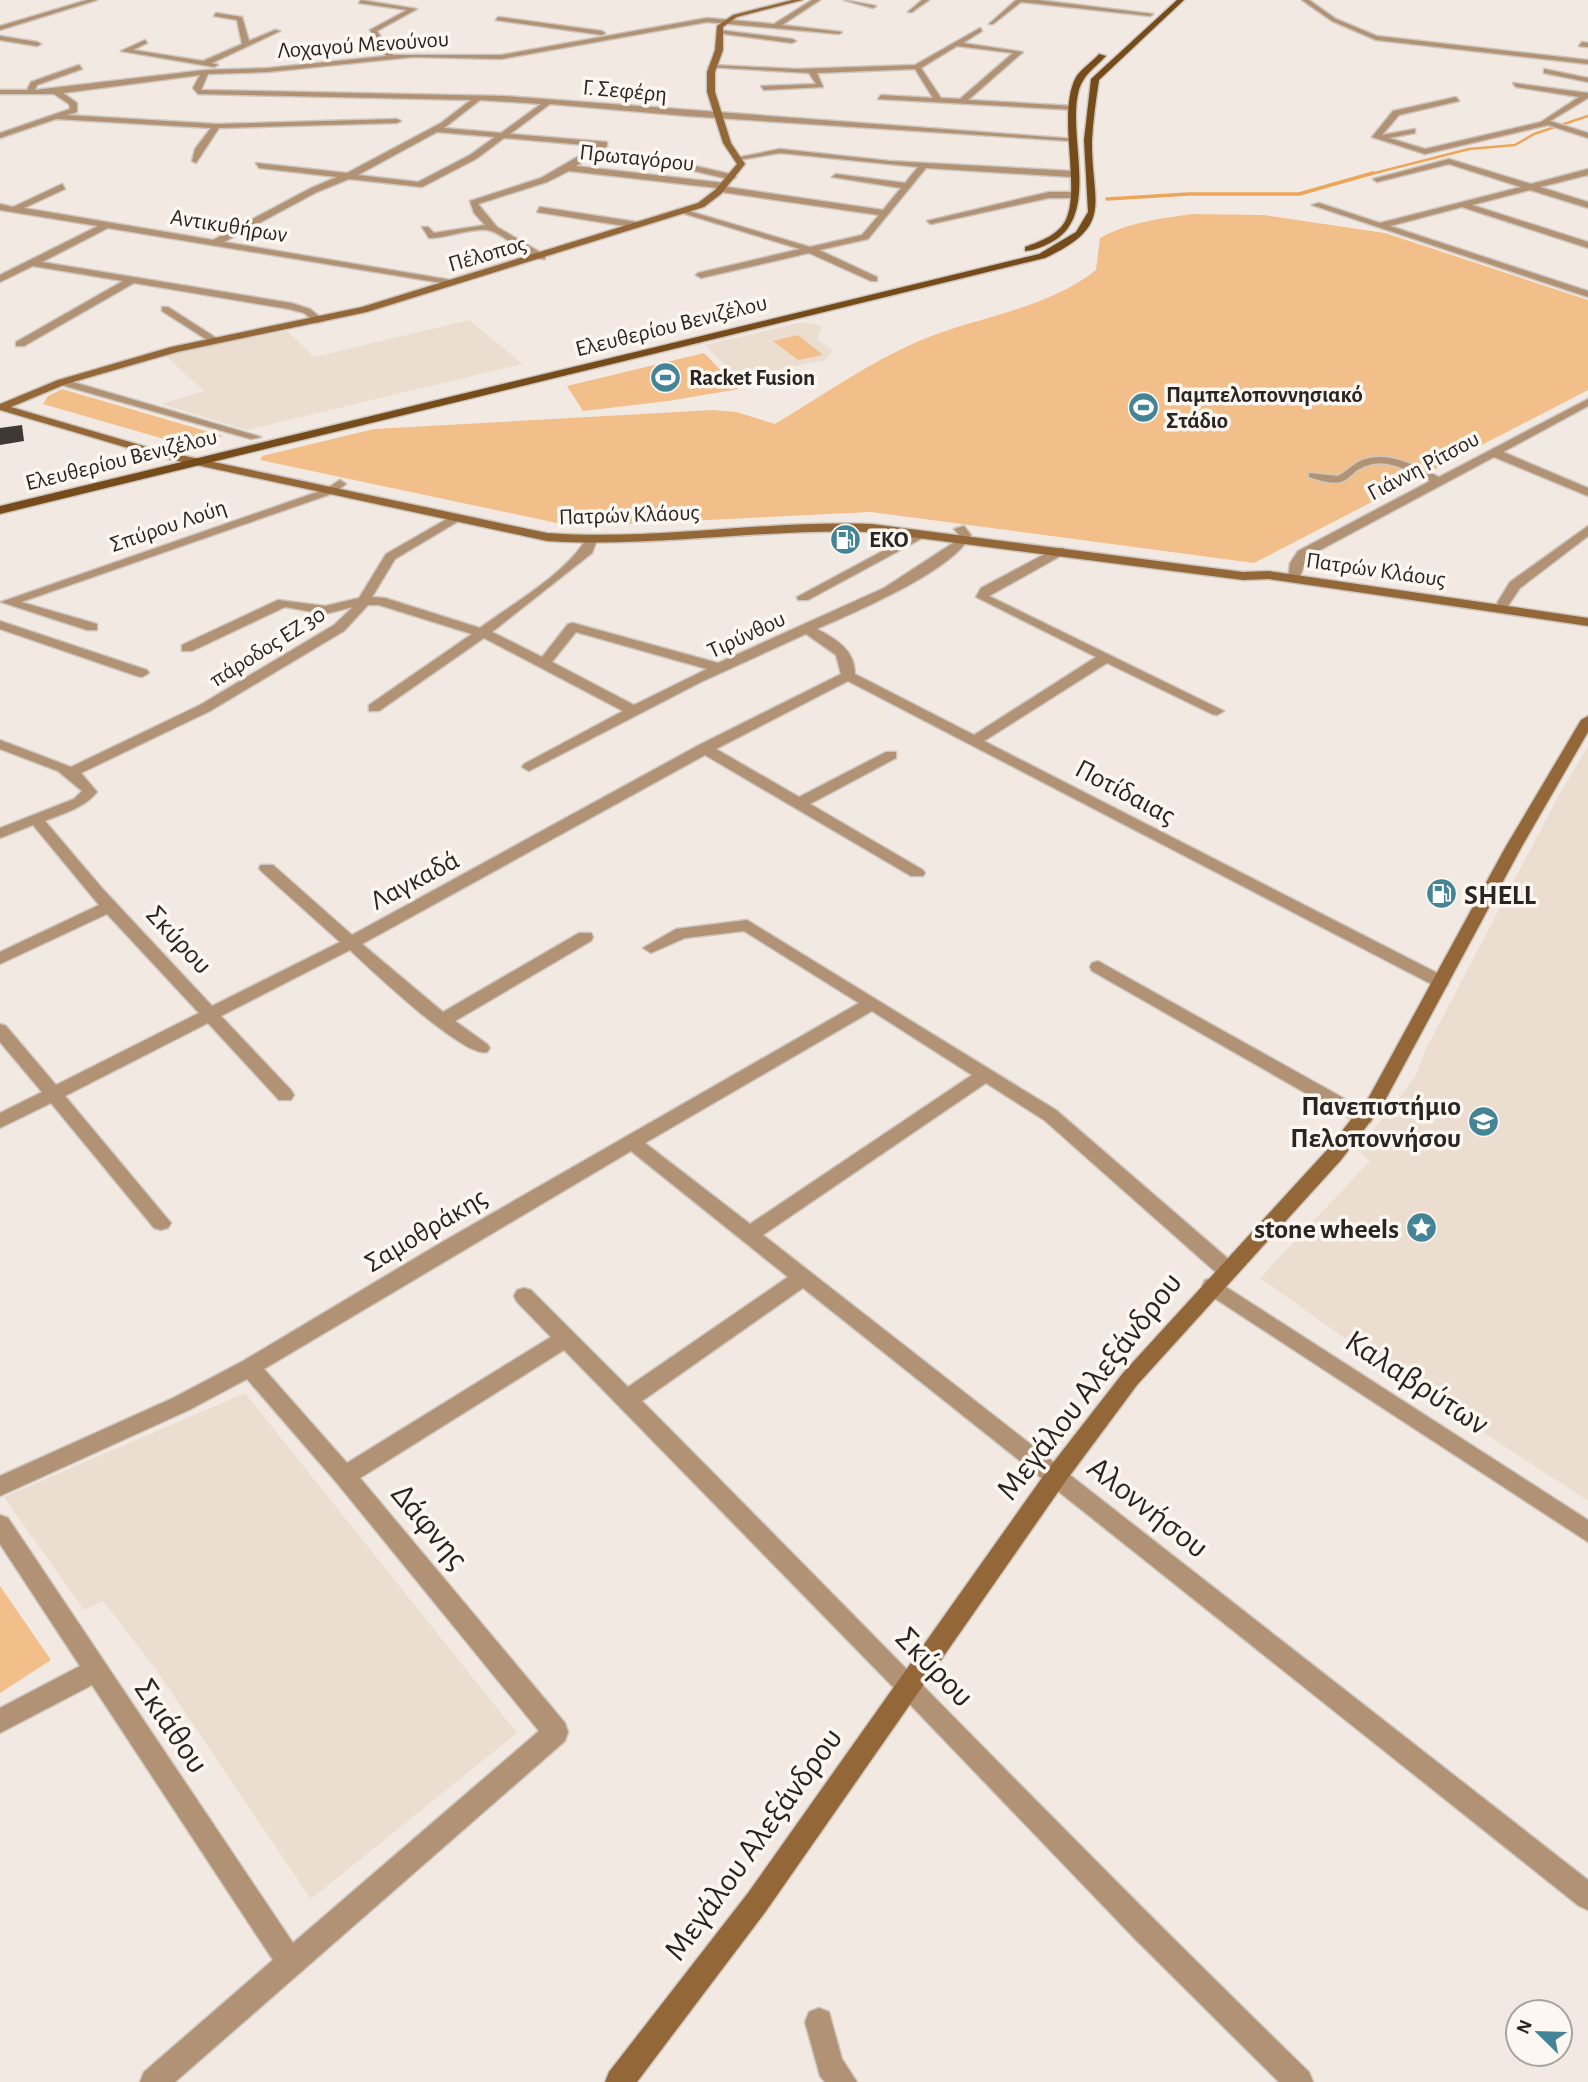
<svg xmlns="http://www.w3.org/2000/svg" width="1588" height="2082" viewBox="0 0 1588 2082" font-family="'Alegreya Sans',sans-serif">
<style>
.built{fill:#ebddd0}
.green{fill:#f2be8a}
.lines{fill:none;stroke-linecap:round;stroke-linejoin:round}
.stream-far1{stroke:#eca559;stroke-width:2.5}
.stream{stroke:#eca559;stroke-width:3.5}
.building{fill:#3f3933}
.street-casing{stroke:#cec7bf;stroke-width:3}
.secondary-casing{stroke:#cec7bf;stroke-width:3}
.primary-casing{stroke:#cec7bf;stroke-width:3}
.street{fill:#b19274;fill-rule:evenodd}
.secondary{fill:#936738;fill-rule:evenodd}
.primary{fill:#754b1a;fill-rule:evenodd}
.labels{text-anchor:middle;stroke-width:7;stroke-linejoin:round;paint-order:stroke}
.far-street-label{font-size:23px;fill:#282522;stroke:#fef7f1}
.far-poi-label{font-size:23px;font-weight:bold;fill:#282522;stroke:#fef7f1;text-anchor:start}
.street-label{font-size:28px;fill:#282522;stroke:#fef7f1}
.poi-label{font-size:28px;font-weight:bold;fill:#282522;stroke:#fef7f1;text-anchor:end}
.near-street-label{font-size:33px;fill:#282522;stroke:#fef7f1}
</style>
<rect width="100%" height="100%" fill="#f2eae2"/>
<path class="built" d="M469,320L523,364L247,430L161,404L204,391L165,355L287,331L314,357Z
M803,322L822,326L817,339L833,350L825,360L738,378L705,345Z
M1588,746V1501L1402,1379L1260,1278L1370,1161L1358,1150L1415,1077L1426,1049L1561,791Z
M245,1393L517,1733L311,1899L155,1668L103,1601L84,1610L4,1497Z"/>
<path class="green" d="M1192,214L1264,215L1385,233L1588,300V390L1254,563L871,512L605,525L557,523L260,460L262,456L374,429L713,410L736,412L775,424C822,396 868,363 919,341C977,316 1046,310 1096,270L1100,238C1129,222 1159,219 1192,214Z
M798,335L823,355L798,360L773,341Z
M704,353L739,389L668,401L583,411L567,386Z
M62,389L223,436L190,445L171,441L43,404L48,396Z
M0,1586L51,1660L0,1693Z"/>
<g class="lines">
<path class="stream-far1" d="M1367,175L1469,149L1515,145L1534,134L1588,116"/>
<path class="stream" d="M1107,199L1189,194H1299L1373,173"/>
</g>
<path class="building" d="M22,425L24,441L0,445V428Z"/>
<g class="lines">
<defs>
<path id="street" d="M87,0H97L0,30V26Z
M361,0L417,9L377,31L393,55H501L707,18L774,24L812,0H820L782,25L842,32L839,34L707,22L501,59L413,57L268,72L208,74L201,90L504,96L1075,139L1071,141L687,116L550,104L510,134L607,142V146L576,166L724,183L727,187L883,210L901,188L832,177L836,174L905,183L918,167L780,153L739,160L735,158L780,149L890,161L1072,171L1076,174L1072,177L926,168L868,239L819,250L877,277V281H871L809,253L701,278L696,275L698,273L800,249L682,213V209L810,247L862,235L879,215L721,192L718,188L569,171L547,182L478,204L497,227L545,255V259C524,260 509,236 491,231C477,226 445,239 429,238L422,227H428L434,233L485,225L474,213L470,201L541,178L596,146L504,138L476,159L422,187L349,179L317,192L224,242L451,280L456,283L454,285L108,228L42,262L291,303L310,309L325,321L316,323L304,313L289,309L134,283L24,346H16V342L123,281L33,266L0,282V275L98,226L0,210V204L13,207L62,184L65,189L24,208L213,240L311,188L337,177L259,168L256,163L347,173L441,123L471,100L198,94L193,88L200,75L63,93L77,103V112L67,115L217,124L397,119L401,121L397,123L219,128L196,163L192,161L195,149L211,128L56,119L0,138V133L70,109L69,104L54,94H0V90H27L31,82L79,65L82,69L37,85L35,90L205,70L268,68L386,56L370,30L407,10L359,3ZM480,100L541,104L501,133L444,128ZM437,132L495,137L470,155L418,182L358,175Z
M844,0L876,6L873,8Z
M922,0H929L912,12H908Z
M1016,0H1038L1153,14L1150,16L1021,2L993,24H989Z
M1302,0H1309L1336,19L1377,36L1588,60V64L1376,40L1332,21Z
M216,13L242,17L249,41L275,30L280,31L212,63L218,65L214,67L121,51L145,40L147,43L133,50L203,61L242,44L237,20L214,16Z
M498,17L602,31L605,33L602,35L496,20Z
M980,28L982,31L963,43L1023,52L968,100L1073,106L1076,110L878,99L881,95L933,98L915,69L817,73L823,87L764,90L761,86L816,84L809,73L708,67L712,65L797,69L915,65ZM957,46L1013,53L960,99L941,98L921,68Z
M719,30L792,39L796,41L792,43L717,33Z
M0,36L37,42L41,44L37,46L0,40Z
M1582,42L1588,43V47L1579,46Z
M1544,69L1588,78V82L1544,73Z
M1513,83L1588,93V98L1550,121L1588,133V138L1548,125L1425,154L1372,137L1393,111L1456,97L1459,101L1399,115L1382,135L1415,129V133L1389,138L1425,149L1541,122L1579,97L1516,87Z
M664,159L735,175L736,177L732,180L661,163Z
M1449,159L1531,184L1588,169V175L1540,187L1588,202V208L1530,190L1472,205L1588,242V248L1462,207L1390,226L1588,291V297L1312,205L1319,203L1380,223L1521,187L1449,164L1377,182L1373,179Z
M1049,192H1073L1077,195L1073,198H1049L931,224L927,221Z
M540,207L637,222L641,225L637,228L537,212Z
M162,307H168L221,341L212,343L162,311Z
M58,380H66L261,437L251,439L58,384Z
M1588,399V406L1503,452L1588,488V496L1494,457L1307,557L1298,582L1288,579L1290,563L1298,551L1430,481C1414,474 1392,460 1373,464C1342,470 1356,493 1309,477V473L1338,476C1346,472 1352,465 1360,461C1386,449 1416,466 1439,477Z
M340,480L346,484L334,493L21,602L97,624V630H87L1,602L326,489Z
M452,516L462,519L395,559L372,597L385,598L480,628C512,604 569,572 587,537L591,536L597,540L592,553L492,632L542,657L568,624L573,623L718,663L884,588L956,541L959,535L954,529L964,526L971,535C953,571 855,612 817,629C836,639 855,650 855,674L974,735L1096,657L976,597L981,588L1056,548H1064V554L989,596L1224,711L1217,715L1212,714L1107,663L984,741L1447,978L1449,982L1447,986H1435L848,681L716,749L799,797L886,752H896V758L810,804L923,870L925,873L923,876H911L705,755L362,944L443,1012L579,933H591L593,937L591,941L455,1021L487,1044L490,1048L487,1052C465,1059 370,969 350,950L221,1016L291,1090L294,1095L291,1100H279L208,1023L65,1096L171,1223L168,1228L161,1230L154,1228L51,1103L0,1128V1113L42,1092L0,1042V1024L6,1026L56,1085L199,1013L107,914L0,964V952L99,905L33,825L0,838V828L74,799L82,791L58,771L0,749V740L71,767L200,705L334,625L353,607L325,614L285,607L192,651H182V645L278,600L325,606L359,598L386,554ZM368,605H379L472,634L369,705V711H379L484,638L623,711L524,764L522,767L529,771L701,682L806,634L836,655L841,674L699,745L352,935L273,865H261L259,868L261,871L340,942L212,1006L101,887L45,821C64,813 84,808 97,792L81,773L210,711L344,631ZM576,632L707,669L634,705L552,662Z
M1588,526V536L1520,588L1508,606H1498L1497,603L1510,582Z
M920,531L930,534L808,600H798L797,597Z
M0,621L147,670L149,673L142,677L137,676L0,629Z
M747,920L1056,1110L1233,1263L1236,1269L1233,1275L1226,1277L1219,1275L1044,1120L986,1083L763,1235L1588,1880V1910L1579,1906L803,1288L642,1401C864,1624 1083,1852 1309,2072L1313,2082H1279L1136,1940L899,1693L564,1350L360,1478L565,1723L568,1732L565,1741L175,2082H140L144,2072L273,1960L92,1685L0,1733V1708L80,1666L0,1544V1515L8,1518L293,1943L539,1731L337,1483L247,1379L189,1410L0,1496V1476L173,1398L243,1361L444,1241L859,1003L744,931L685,938L651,953L643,948L676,929ZM872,1011L972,1075L750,1224L645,1143ZM631,1151L788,1277L628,1387L531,1290L524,1288L517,1290L514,1296L517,1302L551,1337L347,1463L264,1369Z
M1098,961L1370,1113L1373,1118L1370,1123H1358L1092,971L1090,967L1092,963Z
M1212,1278L1588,1520V1542L1205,1292L1202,1286L1205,1280Z
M819,2008L829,2012L842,2059L857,2082H825L820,2076L805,2022L809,2012Z"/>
<path id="secondary" d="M792,0H803L737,17L723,27V50L715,72V92L731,143L745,164L721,194L704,207L367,312L177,352L66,384L11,407L157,450L547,533C655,541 764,520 872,524L1243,572L1269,571L1588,618V626L1269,579L1243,580L872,532C764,528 655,548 547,541L155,456L0,410V404L58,380L171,347L362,307L698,203L715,190L737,164L723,143L707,92V72L715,50L717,26L733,15Z
M1588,716V732L1521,848L1382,1106L1341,1160L1137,1385L1065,1482L766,1911L637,2082H605L609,2072L748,1893L1049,1468L1123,1373L1327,1150L1369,1097L1505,848L1581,720Z"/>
<path id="primary" d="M1177,0H1184L1099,80C1096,100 1093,120 1092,140C1091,203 1116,225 1045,258L0,514V506L1039,254L1076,232L1088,212L1084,140L1091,79Z
M1099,54L1106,56C1094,69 1082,75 1078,94C1068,140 1101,218 1050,243C1042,247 1033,251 1025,251V247C1038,242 1053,237 1062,226C1085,198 1055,116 1076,77C1082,68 1092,62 1099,54Z"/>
</defs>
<use href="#street" class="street-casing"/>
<use href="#secondary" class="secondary-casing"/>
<use href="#primary" class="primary-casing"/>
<use href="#street" class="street"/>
<use href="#secondary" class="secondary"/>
<use href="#primary" class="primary"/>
</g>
<defs>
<symbol id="stadium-disc" viewBox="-11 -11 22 22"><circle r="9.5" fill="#438596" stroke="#fef7f1"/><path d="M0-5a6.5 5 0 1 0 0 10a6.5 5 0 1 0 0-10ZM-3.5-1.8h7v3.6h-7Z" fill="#fff"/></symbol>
<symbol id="fuel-disc" viewBox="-11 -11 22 22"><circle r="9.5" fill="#438596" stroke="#fef7f1"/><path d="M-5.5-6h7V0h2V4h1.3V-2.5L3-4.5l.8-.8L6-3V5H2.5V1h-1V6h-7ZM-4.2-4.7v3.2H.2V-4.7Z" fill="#fff"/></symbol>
<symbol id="university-disc" viewBox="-11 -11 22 22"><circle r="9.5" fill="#438596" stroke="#fef7f1"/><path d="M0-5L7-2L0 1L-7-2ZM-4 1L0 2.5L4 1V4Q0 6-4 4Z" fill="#fff"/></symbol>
<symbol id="sight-disc" viewBox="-11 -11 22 22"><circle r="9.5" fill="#438596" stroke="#fef7f1"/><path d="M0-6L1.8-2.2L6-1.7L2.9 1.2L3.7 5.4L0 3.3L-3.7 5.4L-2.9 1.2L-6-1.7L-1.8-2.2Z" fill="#fff"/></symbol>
</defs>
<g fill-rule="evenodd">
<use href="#stadium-disc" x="648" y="360" width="35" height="35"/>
<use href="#stadium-disc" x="1126" y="390" width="35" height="35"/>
<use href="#fuel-disc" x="828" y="522" width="35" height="35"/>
<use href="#fuel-disc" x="1424" y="876" width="35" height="35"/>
<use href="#university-disc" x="1466" y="1104" width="35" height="35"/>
<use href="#sight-disc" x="1404" y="1210" width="35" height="35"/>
</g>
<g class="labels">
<g class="far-street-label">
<text transform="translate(363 44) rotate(-4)" y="8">Λοχαγού Μενούνου</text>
<text transform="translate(625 90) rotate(5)" y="8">Γ. Σεφέρη</text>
<text transform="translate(637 157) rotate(6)" y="8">Πρωταγόρου</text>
<text transform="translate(229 225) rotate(9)" y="8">Αντικυθήρων</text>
<text transform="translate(487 253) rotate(-16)" y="8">Πέλοπος</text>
<text transform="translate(671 325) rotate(-14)" y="8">Ελευθερίου Βενιζέλου</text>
<text transform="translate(121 459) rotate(-14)" y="8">Ελευθερίου Βενιζέλου</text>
<text transform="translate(1423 465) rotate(-28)" y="8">Γιάννη Ρίτσου</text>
<text transform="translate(629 514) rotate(-2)" y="8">Πατρών Κλάους</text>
<text transform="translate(168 525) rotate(-19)" y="8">Σπύρου Λούη</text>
<text transform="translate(1376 569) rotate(8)" y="8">Πατρών Κλάους</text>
<text transform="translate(746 634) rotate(-25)" y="8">Τιρύνθου</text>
<text transform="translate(267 646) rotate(-32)" y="8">πάροδος ΕΖ 30</text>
</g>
<g class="far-poi-label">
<text x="689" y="385">Racket Fusion</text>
<text x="1166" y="402">Παμπελοποννησιακό<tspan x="1166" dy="26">Στάδιο</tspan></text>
<text x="869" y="547">EKO</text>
</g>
<g class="street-label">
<text transform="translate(1126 791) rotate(28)" y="10">Ποτίδαιας</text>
<text transform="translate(414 879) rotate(-28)" y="10">Λαγκαδά</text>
<text transform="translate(180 939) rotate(47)" y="10">Σκύρου</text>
<text transform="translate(425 1229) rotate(-31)" y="10">Σαμοθράκης</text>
</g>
<g class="poi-label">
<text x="1464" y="904" text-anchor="start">SHELL</text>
<text x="1461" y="1115">Πανεπιστήμιο<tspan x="1461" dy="32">Πελοποννήσου</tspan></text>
<text x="1399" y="1238">stone wheels</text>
</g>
<g class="near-street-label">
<text transform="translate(1418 1381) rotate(33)" y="12">Καλαβρύτων</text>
<text transform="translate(1088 1385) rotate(-52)" y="12">Μεγάλου Αλεξάνδρου</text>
<text transform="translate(1149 1506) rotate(38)" y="12">Αλοννήσου</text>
<text transform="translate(431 1525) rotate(50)" y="12">Δάφνης</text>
<text transform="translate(936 1666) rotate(46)" y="12">Σκύρου</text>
<text transform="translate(173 1725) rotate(56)" y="12">Σκιάθου</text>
<text transform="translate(752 1843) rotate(-54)" y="12">Μεγάλου Αλεξάνδρου</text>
</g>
</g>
<g transform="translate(1539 2033) rotate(293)"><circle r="33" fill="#fef7f1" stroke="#a8a39e" stroke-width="2"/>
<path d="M0-5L12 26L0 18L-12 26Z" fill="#438596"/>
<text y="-10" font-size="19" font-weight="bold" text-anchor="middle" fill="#282522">N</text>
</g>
</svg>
